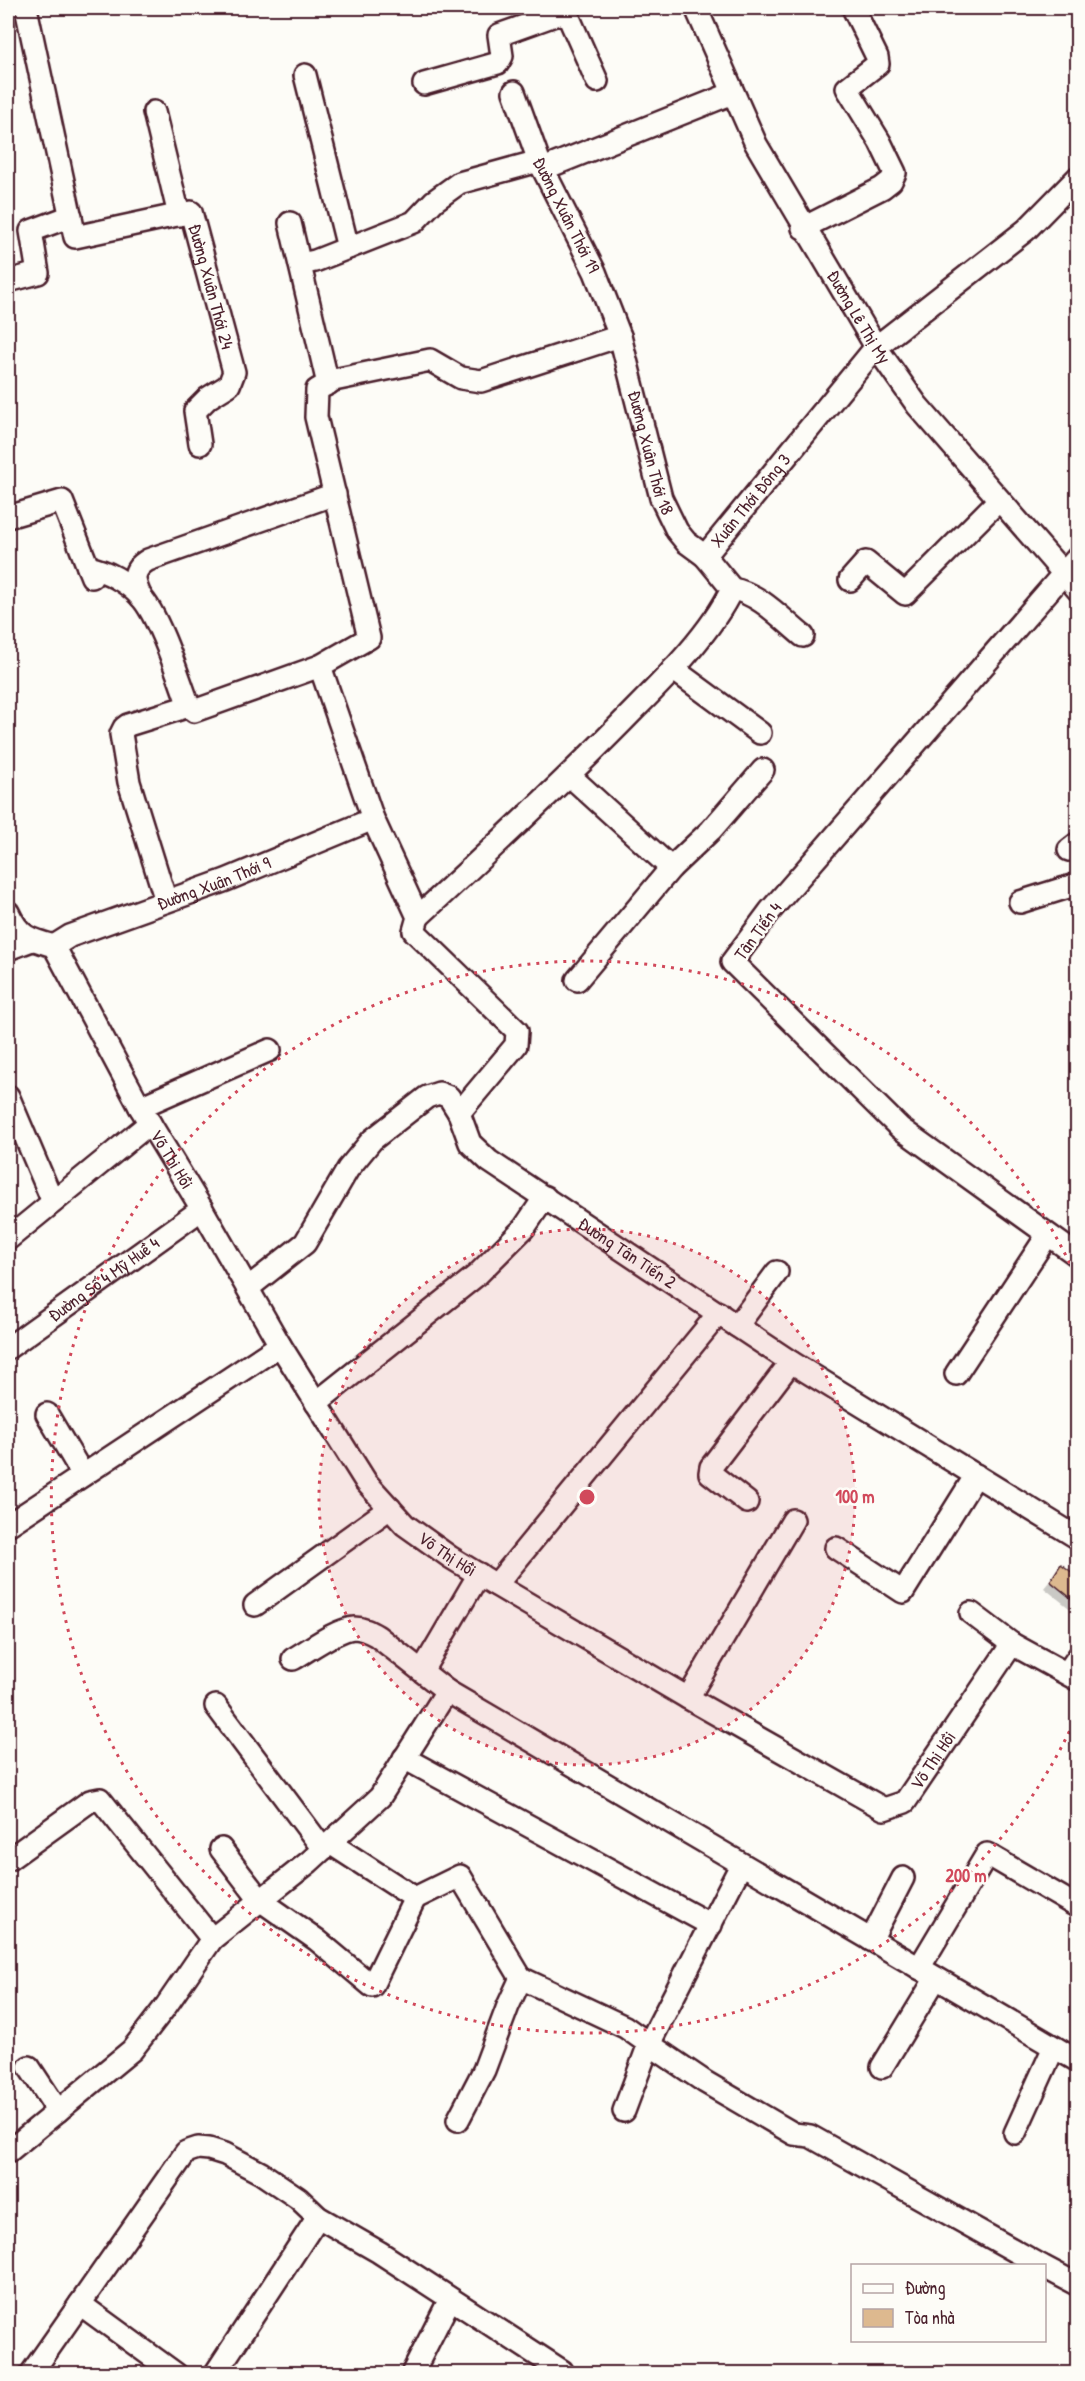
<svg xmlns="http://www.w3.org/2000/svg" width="1085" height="2381" viewBox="0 0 1085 2381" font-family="'Patrick Hand',sans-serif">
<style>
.shadow{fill:#0003}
.building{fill:#ddb98f;stroke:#4a1f2b;stroke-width:1.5}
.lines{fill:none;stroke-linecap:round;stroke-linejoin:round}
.minor-casing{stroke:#4a1f2b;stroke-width:26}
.minor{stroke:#fdfcf7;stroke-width:21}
.ring{fill:none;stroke:#d1495b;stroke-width:3;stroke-dasharray:3 6}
.labels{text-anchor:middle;stroke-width:5;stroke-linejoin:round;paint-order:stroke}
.street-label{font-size:18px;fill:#4a1f2b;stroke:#fdfcf7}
.centre{fill:#d1495b;stroke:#fdfcf7;stroke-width:3}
.ring-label{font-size:18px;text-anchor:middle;font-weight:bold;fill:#d1495b;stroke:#fdfcf7;stroke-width:5;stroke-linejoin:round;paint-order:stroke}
</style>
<rect width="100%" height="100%" fill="#fdfcf7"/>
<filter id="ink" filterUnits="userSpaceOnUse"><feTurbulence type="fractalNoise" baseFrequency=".0167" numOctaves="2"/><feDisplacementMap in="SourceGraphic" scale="12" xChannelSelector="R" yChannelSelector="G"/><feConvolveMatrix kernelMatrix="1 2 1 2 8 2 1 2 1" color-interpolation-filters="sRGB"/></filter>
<g filter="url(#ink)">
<path class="shadow" d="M1062,1566L1078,1578V1615L1044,1588Z"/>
<path class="building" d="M1061,1564L1077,1576V1603L1050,1581Z"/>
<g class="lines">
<defs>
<g id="minor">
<path id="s1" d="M26,8L75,237L191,212L234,372L229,385L208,398L195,411L200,444"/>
<path id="s2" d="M696,8L756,144L876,347L917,405L1078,590"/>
<path d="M566,11L597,81"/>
<path d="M305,75L348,248"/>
<path d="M424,84L498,63L502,56L499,35L566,11L564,8"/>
<path id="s3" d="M514,92L539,161L595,272L620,336L661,498L677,531L686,542L705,556"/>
<path d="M154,112L179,215"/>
<path d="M543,169L733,93"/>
<path d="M290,223L328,384"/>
<path d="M803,228L882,188L891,181L895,173L880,142L847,88L878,64L877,57L853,8"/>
<path d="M300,264L315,261L414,222L434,201L459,183L539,161"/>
<path d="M8,281L38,273L31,231L71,216"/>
<path d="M8,517L62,501L88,567"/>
<path d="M1078,557L770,911L732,962L900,1128L1078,1256"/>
<path d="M92,577L88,567C107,571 127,582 140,596C159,615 179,679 189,706L194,711L320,666"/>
<path d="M850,580L866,562L905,594L999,500"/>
<path d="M732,589C759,593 783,620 803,636"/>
<path d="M141,597C133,581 131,570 148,560L335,494"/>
<path d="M673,669L760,733"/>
<path d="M570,776L671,868"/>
<path d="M1069,850L1078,843"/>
<path d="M166,901L129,782L121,734L124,728L128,725L189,706"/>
<path d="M1020,902L1078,884"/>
<path id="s4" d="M8,912C19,936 28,939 54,946L140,1107L202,1209L280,1345L366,1482L405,1525L450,1557L496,1585L688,1698L884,1809L905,1802L1012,1644L1078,1680"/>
<path id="s5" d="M418,917C492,849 565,781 635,709C668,676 712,631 732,589L705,556L876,347L1026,230L1078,177"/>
<path id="s6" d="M54,946L70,936L226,880L373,819"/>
<path d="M8,949L32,940"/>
<path d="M577,980L671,868L711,830L763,770"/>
<path d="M8,1096L53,1202"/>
<path d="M140,1107L270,1050"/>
<path d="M459,1113L516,1045L517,1031L414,931L418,917L373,819L320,666L369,638L316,417L317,390L334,380L430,360L461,378L481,381L620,336"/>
<path d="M8,1239L150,1123"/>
<path id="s7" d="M248,1288L305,1243L348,1169L372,1140L427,1097L439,1093L449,1097L459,1113L470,1143L489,1161L791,1362L1078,1538"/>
<path d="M737,1326L777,1272"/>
<path id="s8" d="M8,1348L202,1209"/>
<path d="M956,1374L1047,1236"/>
<path d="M316,1403L477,1275L524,1228L545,1197"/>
<path d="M47,1414L83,1475"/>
<path d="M747,1502L715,1477L710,1473L711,1467L791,1362"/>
<path d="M8,1525L280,1345"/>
<path d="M836,1548L903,1592L976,1475"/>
<path d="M496,1585L719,1313"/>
<path d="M255,1605L390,1508"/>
<path d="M971,1613L1012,1644"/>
<path d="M293,1659C309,1650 337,1629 354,1628C363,1628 370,1632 377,1636L447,1691"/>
<path d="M422,1671L479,1574"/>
<path d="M1067,1673L1078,1657"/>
<path d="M688,1698L793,1520"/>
<path d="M216,1706L323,1849"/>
<path d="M404,1758L711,1925"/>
<path d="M221,1849L260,1900L317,1940L372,1986L415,1898L330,1843"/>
<path d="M8,1860L90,1801L100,1799L212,1939"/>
<path d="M415,1898L460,1876L521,1978"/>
<path d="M871,1940L903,1878"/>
<path d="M919,1968L987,1854L1078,1907"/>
<path d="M29,2067L58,2111"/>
<path d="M882,2067L936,1978"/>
<path d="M624,2111L649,2044L705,2082L794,2134L810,2136L1042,2266"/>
<path d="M458,2120L484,2070L508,2006L521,1978L625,2027L649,2044L741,1865"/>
<path d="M1015,2133L1054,2047"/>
<path d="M8,2152L132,2050L166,2006L212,1939L309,1862L380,1797L447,1691L1078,2061"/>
<path d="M1044,2267L1078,2285"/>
<path d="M80,2304L176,2374"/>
<path d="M31,2374L186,2152L198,2148L209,2149L225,2154L261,2173L298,2198L318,2217L379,2252L562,2371"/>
<path d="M215,2374L318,2217"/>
<path d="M412,2374L450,2299"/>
</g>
</defs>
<use href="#minor" class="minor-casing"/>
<use href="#minor" class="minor"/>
</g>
</g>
<circle cx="587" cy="1497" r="268" fill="#d1495b" fill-opacity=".12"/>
<g class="ring">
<circle cx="587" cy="1497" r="268"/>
<path d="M1077 1715A536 536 0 1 1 1077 1279"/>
</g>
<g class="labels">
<g class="street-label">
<text dy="6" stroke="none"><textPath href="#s3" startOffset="134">Đường Xuân Thới 19</textPath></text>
<text dy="6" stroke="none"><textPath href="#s1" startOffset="430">Đường Xuân Thới 24</textPath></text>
<text dy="6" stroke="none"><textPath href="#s2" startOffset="350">Đường Lê Thị My</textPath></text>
<text dy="6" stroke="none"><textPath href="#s3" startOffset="387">Đường Xuân Thới 18</textPath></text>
<text dy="6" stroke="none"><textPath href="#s5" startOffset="570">Xuân Thới Đông 3</textPath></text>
<text dy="6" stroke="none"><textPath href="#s6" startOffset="172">Đường Xuân Thới 9</textPath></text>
<text transform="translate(758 931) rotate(-54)" y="6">Tân Tiến 4</text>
<text dy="6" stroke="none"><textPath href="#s4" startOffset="304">Võ Thị Hồi</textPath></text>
<text dy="6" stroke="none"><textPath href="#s7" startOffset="532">Đường Tân Tiến 2</textPath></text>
<text dy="6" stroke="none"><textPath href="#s8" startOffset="118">Đường Số 4 Mỹ Huề 4</textPath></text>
<text dy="6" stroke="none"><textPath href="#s4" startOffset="790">Võ Thị Hồi</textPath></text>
<text dy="6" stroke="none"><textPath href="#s4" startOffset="1368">Võ Thị Hồi</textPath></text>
</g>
</g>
<circle cx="587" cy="1497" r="9" class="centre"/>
<g class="ring-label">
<text x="855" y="1503">100 m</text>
<text x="966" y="1882">200 m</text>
</g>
<rect width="1085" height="2381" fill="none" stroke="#fdfcf7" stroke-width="30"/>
<rect x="15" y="15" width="1055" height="2351" fill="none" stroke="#4a1f2b" stroke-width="2" filter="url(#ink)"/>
<rect x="851" y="2264" width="195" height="78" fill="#fdfcf7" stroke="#b5a4a5" stroke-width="1.5"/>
<rect x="863" y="2284" width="30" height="9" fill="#fdfcf7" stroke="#b5a4a5" stroke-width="1.5"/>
<text x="905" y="2294" font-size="18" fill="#4a1f2b">Đường</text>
<rect x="863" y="2309" width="30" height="18" fill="#ddb98f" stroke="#b5a4a5" stroke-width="1.5"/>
<text x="905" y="2324" font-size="18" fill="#4a1f2b">Tòa nhà</text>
</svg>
